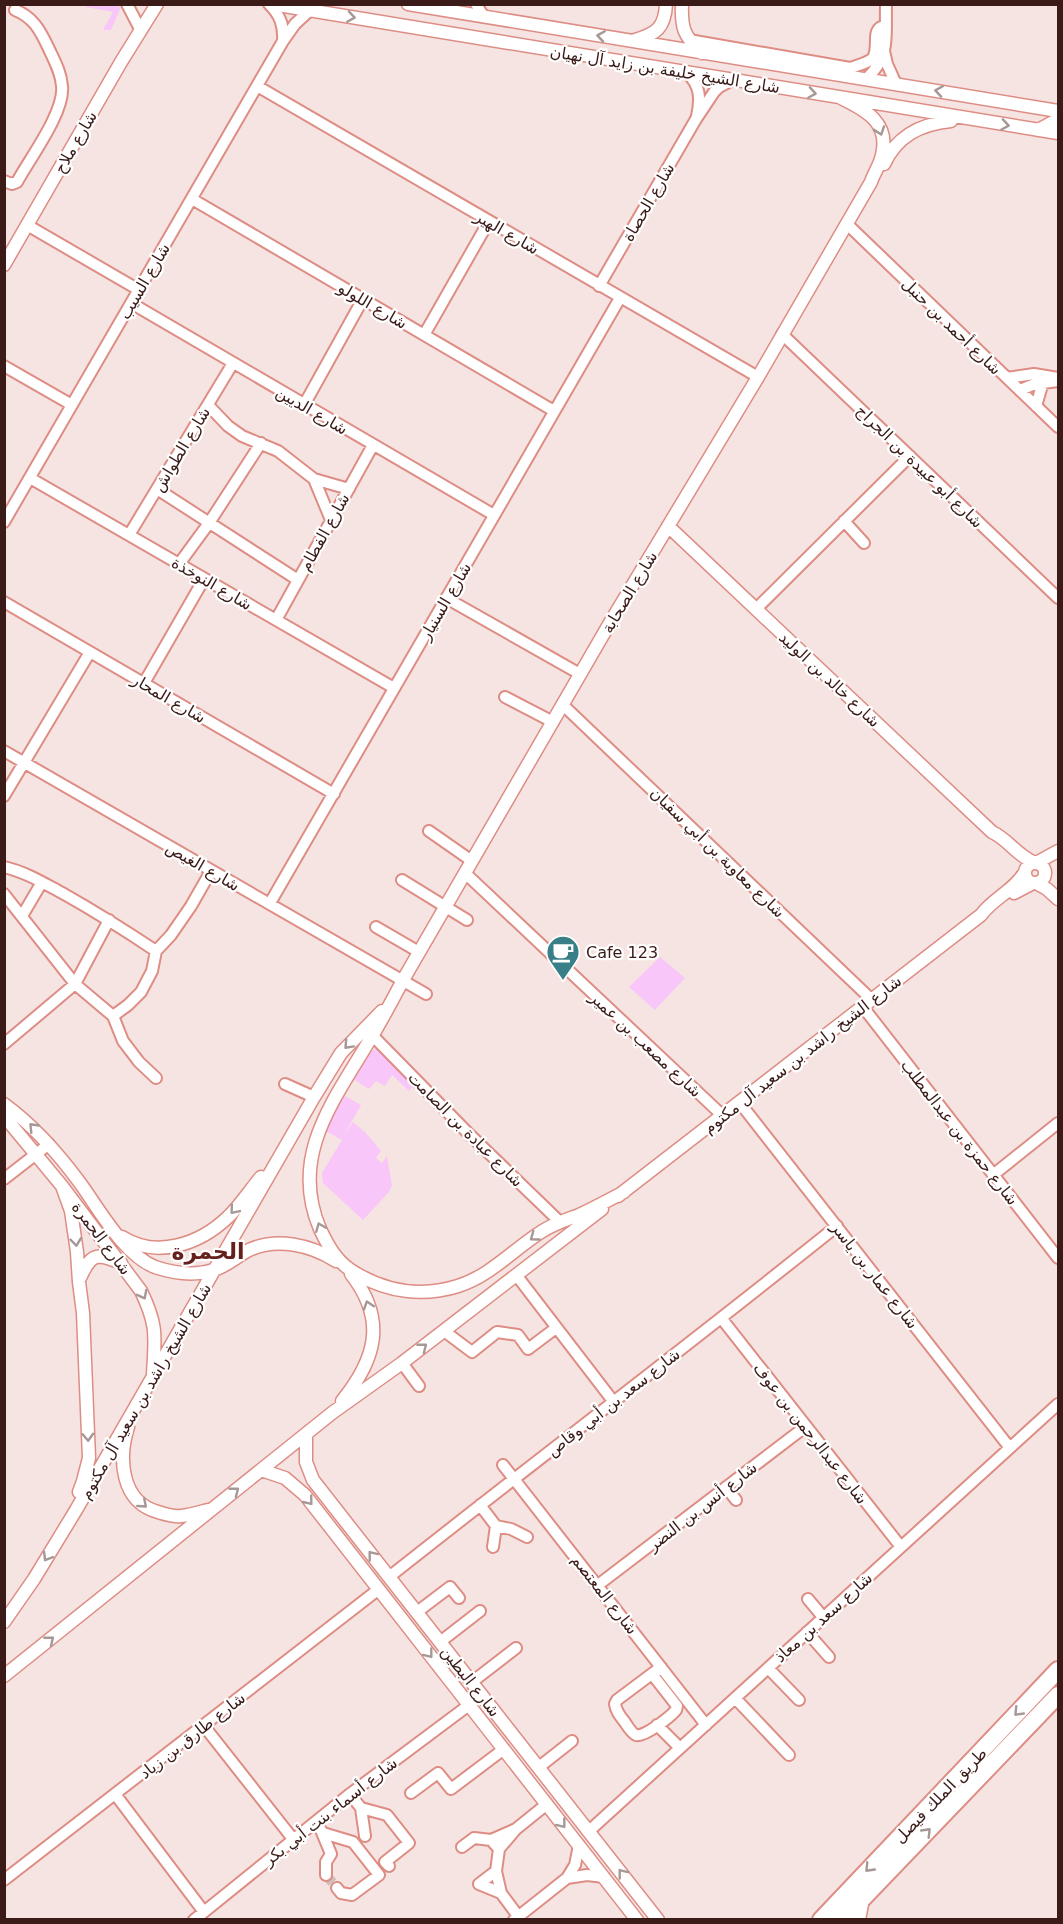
<svg xmlns="http://www.w3.org/2000/svg" width="1063" height="1924" viewBox="0 0 1063 1924" font-family="'DejaVu Sans',Vazirmatn,sans-serif">
<style>
.green{fill:#f8c6f8}
.lines{fill:none;stroke-linecap:round;stroke-linejoin:round}
.minor-tunnel{stroke:#d0bcba;stroke-width:10;stroke-dasharray:10 5;stroke-linecap:butt}
.minor-casing{stroke:#de8d84;stroke-width:14}
.tertiary-casing{stroke:#de8d84;stroke-width:15}
.primary-casing{stroke:#de8d84;stroke-width:20}
.minor{stroke:#fff;stroke-width:10}
.tertiary{stroke:#fff;stroke-width:12}
.primary{stroke:#fff;stroke-width:16}
.oneway{stroke:#a69897}
.labels{text-anchor:middle;stroke-width:4.5;stroke-linejoin:round;paint-order:stroke}
.street-label{font-size:16px;fill:#3a1b18;stroke:#fff}
.poi-label{font-size:16px;fill:#3a1b18;stroke:#fff;text-anchor:start}
.district-label{font-size:22px;font-weight:bold;fill:#65201c;stroke:#fff}
</style>
<rect width="100%" height="100%" fill="#f6e4e2"/>
<path class="green" d="M109,4L121,7L111,30H103L113,12L86,7V5Z
M660,957L685,978L655,1010L629,987Z
M377,1049L415,1085L409,1091L392,1075L385,1086L376,1081L369,1089L353,1079C359,1067 363,1053 377,1049Z
M343,1095L361,1105L343,1137L353,1122L365,1132L381,1151L376,1158L382,1163L387,1156L392,1186L388,1193L363,1220L323,1183L322,1173L342,1140L324,1130Z"/>
<g class="lines">
<path class="minor-tunnel" d="M326,1875L337,1888"/>
<defs>
<path id="minor" d="M127,4L140,29
M269,4C280,15 284,25 283,41
M476,4L484,17
M689,40L850,68C856,66 867,63 872,59C881,49 869,28 885,26
M884,51L887,64L896,84
M687,73C700,85 701,98 697,116
M866,79C891,57 885,36 886,4
M257,86L758,377
M4,181L12,184L17,182C30,158 65,112 62,86C61,72 54,60 48,47C40,30 33,17 15,10
M192,199L554,411
M847,224L1058,427
M27,225L139,290
M599,286L696,119L714,92L719,87L732,80
M131,303L494,515
M782,334L1058,598
M424,335L489,221
M4,366L72,405
M1007,378L1034,374L1058,378
M1020,390L1035,384L1058,381
M208,405L228,426L242,436L278,451L314,479L349,489
M304,405L363,299
M1036,406L1043,382
M30,478L394,688
M314,479L331,520
M157,489L298,580
M844,521L864,543
M4,522L283,41L295,24L309,11
M129,535L233,363
M179,564L209,523L261,443
M446,598L580,674
M4,602L334,794
M756,609L910,456
M276,620L373,445
M144,683L204,579
M505,697L553,722
M563,705L872,1000
M4,751L426,994
M4,796L90,652
M429,831L472,861
M4,867C26,872 45,884 64,894C96,912 126,931 156,951
M465,873L723,1116
M402,880L467,920
M4,894L75,984L113,1016L123,1041L139,1062L156,1078
M270,903L620,298
M22,916L42,882
M376,927L419,952
M863,1007L1058,1258
M113,1016L128,1005L141,992L152,971L156,951L171,935L191,906L211,871
M373,1036L467,1132L560,1222
M4,1044L75,984L109,920
M285,1084L314,1097
M740,1103L1010,1448
M993,1175L1058,1123
M4,1179L49,1144
M517,1276L613,1401
M722,1319L901,1547
M444,1331L472,1352L497,1332L518,1335L528,1349L556,1328
M402,1363L419,1386
M503,1465L706,1725
M726,1487L736,1500
M480,1505L496,1526
M493,1547L496,1526L511,1529L527,1537
M389,1577C538,1459 689,1345 837,1226
M598,1585L805,1427
M808,1599L823,1617
M417,1612L450,1587L459,1598
M807,1632L829,1657
M440,1642L480,1611
M768,1668L799,1700
M652,1674L677,1706L676,1710C671,1716 644,1738 636,1735C631,1733 627,1725 624,1721C619,1715 616,1711 615,1704L617,1700L661,1667
M472,1682L516,1648
M735,1698L789,1755
M657,1725L680,1748
M204,1726L293,1839
M539,1767L572,1741
M411,1793L438,1773L451,1789L504,1749
M115,1794L204,1912
M350,1794L361,1808L387,1815L409,1843L385,1862L389,1866
M361,1808L365,1836
M516,1829L547,1804
M321,1830L331,1854L326,1862V1875
M589,1831L1058,1404
M323,1833L353,1842L379,1875L352,1895L341,1893L337,1888
M491,1840L499,1849L496,1871L501,1893L479,1884L496,1871
M462,1847L474,1838L491,1840L516,1829L499,1849
M567,1878L587,1875L604,1877
M4,1880L379,1589
M501,1893L518,1916
M194,1920L350,1794L469,1705
M514,1920L567,1878L575,1865L579,1845"/>
<path id="tertiary" d="M272,4L1058,133
M408,4L1058,111
M682,4C681,29 684,35 701,53
M635,40C656,34 665,28 666,4
M1038,130L1053,122H1058
M884,164C897,136 920,124 951,121
M4,265L121,62L157,4
M668,526L992,832C1008,839 1017,856 1035,863
M1036,863L1058,851
M1025 873a10 10 0 1 1 20 0a10 10 0 1 1-20 0Z
M1036,883L1047,889L1058,899
M1014,893L1033,883
M4,1104C34,1126 58,1153 80,1183C99,1209 124,1255 155,1267C173,1273 195,1276 213,1270C226,1267 237,1256 249,1250C277,1237 311,1245 336,1261
M4,1116L62,1186L141,1291C158,1326 155,1337 153,1374
M62,1186L71,1211L77,1252L79,1282L83,1313L89,1458L83,1481L79,1492
M624,1192C609,1200 594,1208 579,1215C566,1220 553,1224 541,1232C514,1249 490,1276 458,1286C423,1297 388,1292 357,1274C338,1264 329,1248 320,1229C288,1154 336,1098 372,1036C383,1018 393,999 403,980L611,621L758,377L871,182C874,173 880,165 882,155C890,123 866,110 841,98
M618,1196L981,915C993,898 1014,891 1025,872
M122,1237C157,1259 200,1244 228,1217C240,1206 250,1190 261,1177
M80,1278C91,1254 96,1252 121,1263
M342,1401C376,1359 387,1320 351,1274
M128,1427C118,1459 121,1502 158,1512C165,1514 174,1517 181,1516C190,1515 200,1512 208,1510
M306,1434V1462L313,1480L658,1920
M261,1470L285,1478L305,1495L637,1920
M4,1622L34,1579L76,1510L314,1097L341,1053L382,1011
M4,1676L332,1413L402,1363L602,1209
M859,1920L863,1899"/>
<path id="primary" d="M821,1920L1058,1670
M842,1920L1058,1695"/>
</defs>
<use href="#minor" class="minor-casing"/>
<use href="#tertiary" class="tertiary-casing"/>
<use href="#primary" class="primary-casing"/>
<use href="#minor" class="minor"/>
<use href="#tertiary" class="tertiary"/>
<use href="#primary" class="primary"/>
</g>
<defs><path id="oneway-chevron" d="M-2-3.5L2.5 0L-2 3.5" fill="none" stroke-width="1.6" stroke-linecap="round" stroke-linejoin="round" transform="scale(1.5)"/></defs>
<g class="oneway">
<use href="#oneway-chevron" transform="translate(351 17) rotate(9)"/>
<use href="#oneway-chevron" transform="translate(601 36) rotate(-171)"/>
<use href="#oneway-chevron" transform="translate(939 91) rotate(-171)"/>
<use href="#oneway-chevron" transform="translate(812 93) rotate(9)"/>
<use href="#oneway-chevron" transform="translate(1005 125) rotate(9)"/>
<use href="#oneway-chevron" transform="translate(880 131) rotate(71)"/>
<use href="#oneway-chevron" transform="translate(348 1045) rotate(133)"/>
<use href="#oneway-chevron" transform="translate(33 1127) rotate(-134)"/>
<use href="#oneway-chevron" transform="translate(234 1210) rotate(130)"/>
<use href="#oneway-chevron" transform="translate(320 1227) rotate(-112)"/>
<use href="#oneway-chevron" transform="translate(534 1237) rotate(144)"/>
<use href="#oneway-chevron" transform="translate(76 1242) rotate(83)"/>
<use href="#oneway-chevron" transform="translate(143 1295) rotate(62)"/>
<use href="#oneway-chevron" transform="translate(368 1305) rotate(-108)"/>
<use href="#oneway-chevron" transform="translate(423 1347) rotate(-38)"/>
<use href="#oneway-chevron" transform="translate(88 1437) rotate(88)"/>
<use href="#oneway-chevron" transform="translate(235 1491) rotate(-38)"/>
<use href="#oneway-chevron" transform="translate(309 1501) rotate(51)"/>
<use href="#oneway-chevron" transform="translate(143 1504) rotate(41)"/>
<use href="#oneway-chevron" transform="translate(372 1555) rotate(-128)"/>
<use href="#oneway-chevron" transform="translate(47 1557) rotate(121)"/>
<use href="#oneway-chevron" transform="translate(50 1640) rotate(-39)"/>
<use href="#oneway-chevron" transform="translate(429 1654) rotate(52)"/>
<use href="#oneway-chevron" transform="translate(1018 1712) rotate(134)"/>
<use href="#oneway-chevron" transform="translate(562 1824) rotate(52)"/>
<use href="#oneway-chevron" transform="translate(927 1832) rotate(-46)"/>
<use href="#oneway-chevron" transform="translate(869 1868) rotate(134)"/>
<use href="#oneway-chevron" transform="translate(622 1873) rotate(-128)"/>
</g>
<defs>
<symbol id="cafe-pin" viewBox="-11 -11 22 30"><path d="M0 17L-7.5 6A9.5 9.5 0 1 1 7.5 6Z" fill="#387f88" stroke="#fff"/><path d="M-5.5-4.5H6V0H3Q3 3.5 0 3.5H-2.5Q-5.5 3.5-5.5 0ZM3-3.2v2h1.7v-2ZM-6 4.5H4V6H-6Z" fill="#fff"/></symbol>
</defs>
<g fill-rule="evenodd">
<use href="#cafe-pin" x="544" y="933" width="38" height="52"/>
</g>
<g class="labels">
<g class="street-label">
<text transform="translate(665 69) rotate(9)" y="6">شارع الشيخ خليفة بن زايد آل نهيان</text>
<text transform="translate(75 142) rotate(-60)" y="6">شارع ملاح</text>
<text transform="translate(648 202) rotate(-60)" y="6">شارع الحصاة</text>
<text transform="translate(507 232) rotate(30)" y="6">شارع الهير</text>
<text transform="translate(144 281) rotate(-60)" y="6">شارع السيب</text>
<text transform="translate(373 305) rotate(30)" y="6">شارع اللولو</text>
<text transform="translate(952 326) rotate(44)" y="6">شارع أحمد بن حنبل</text>
<text transform="translate(312 410) rotate(30)" y="6">شارع الديين</text>
<text transform="translate(181 449) rotate(-59)" y="6">شارع الطواش</text>
<text transform="translate(920 466) rotate(44)" y="6">شارع أبو عبيدة بن الجراح</text>
<text transform="translate(324 532) rotate(-61)" y="6">شارع الفطام</text>
<text transform="translate(212 583) rotate(30)" y="6">شارع النوخذة</text>
<text transform="translate(629 592) rotate(-59)" y="6">شارع الصحابة</text>
<text transform="translate(445 601) rotate(-60)" y="6">شارع السنيار</text>
<text transform="translate(830 679) rotate(43)" y="6">شارع خالد بن الوليد</text>
<text transform="translate(169 698) rotate(30)" y="6">شارع المحار</text>
<text transform="translate(718 852) rotate(44)" y="6">شارع معاوية بن أبي سفيان</text>
<text transform="translate(203 866) rotate(30)" y="6">شارع الغيص</text>
<text transform="translate(646 1044) rotate(43)" y="6">شارع مصعب بن عمير</text>
<text transform="translate(802 1054) rotate(-38)" y="6">شارع الشيخ راشد بن سعيد آل مكتوم</text>
<text transform="translate(466 1129) rotate(45)" y="6">شارع عبادة بن الصامت</text>
<text transform="translate(960 1132) rotate(52)" y="6">شارع حمزة بن عبدالمطلب</text>
<text transform="translate(102 1238) rotate(53)" y="6">شارع الحمرة</text>
<text transform="translate(875 1275) rotate(52)" y="6">شارع عمار بن ياسر</text>
<text transform="translate(145 1391) rotate(-60)" y="6">شارع الشيخ راشد بن سعيد آل مكتوم</text>
<text transform="translate(613 1402) rotate(-38)" y="6">شارع سعد بن أبي وقاص</text>
<text transform="translate(811 1433) rotate(52)" y="6">شارع عبدالرحمن بن عوف</text>
<text transform="translate(702 1506) rotate(-38)" y="6">شارع أنس بن النضر</text>
<text transform="translate(605 1594) rotate(52)" y="6">شارع المعتصم</text>
<text transform="translate(823 1617) rotate(-42)" y="6">شارع سعد بن معاذ</text>
<text transform="translate(471 1681) rotate(52)" y="6">شارع البطين</text>
<text transform="translate(192 1735) rotate(-38)" y="6">شارع طارق بن زياد</text>
<text transform="translate(940 1795) rotate(-46)" y="6">طريق الملك فيصل</text>
<text transform="translate(330 1811) rotate(-38)" y="6">شارع أسماء بنت أبي بكر</text>
</g>
<g class="poi-label">
<text x="586" y="958">Cafe 123</text>
</g>
<g class="district-label">
<text x="208" y="1259">الحمرة</text>
</g>
</g>
<rect width="1063" height="1924" fill="none" stroke="#3a1b18" stroke-width="12"/>
</svg>
